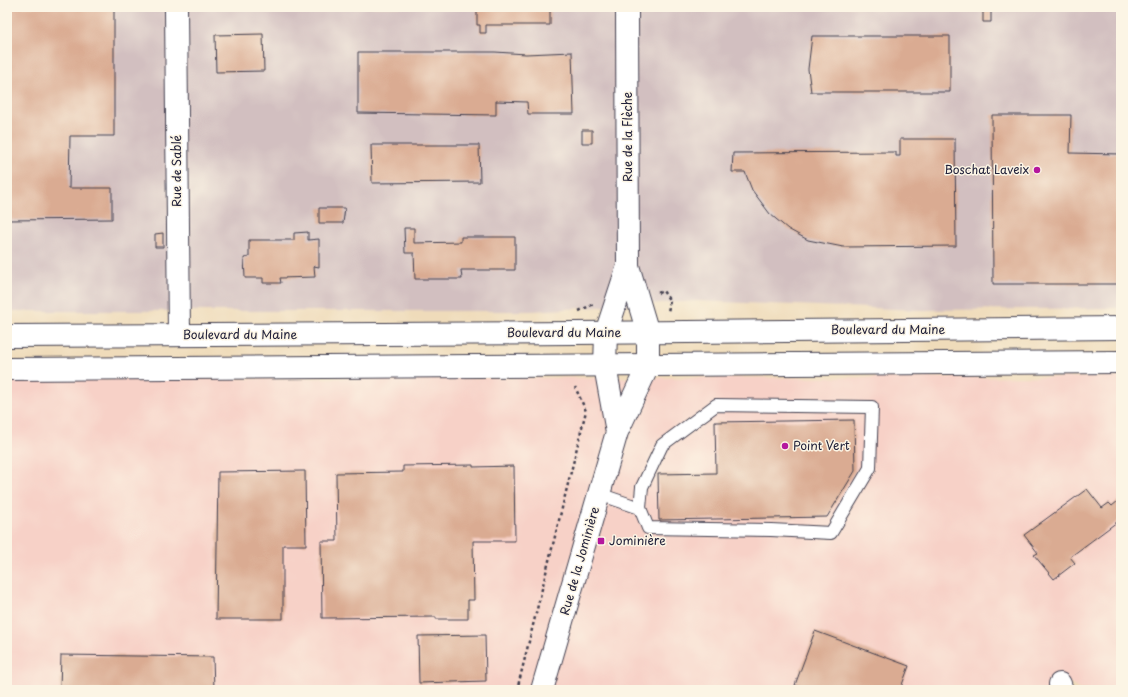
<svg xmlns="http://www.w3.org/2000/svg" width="1128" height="697" viewBox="0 0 1128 697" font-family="'Playpen Sans',sans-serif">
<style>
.built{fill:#f7d1c7}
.industrial{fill:#d2bfc0}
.building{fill:#daab92}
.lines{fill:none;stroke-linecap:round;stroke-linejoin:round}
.service-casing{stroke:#413e4e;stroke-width:14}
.minor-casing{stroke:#413e4e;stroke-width:24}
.primary-casing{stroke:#413e4e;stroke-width:24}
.path{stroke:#413e4e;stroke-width:2.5;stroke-dasharray:3 3;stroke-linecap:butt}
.service{stroke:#fff;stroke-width:12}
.minor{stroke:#fff;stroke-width:22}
.primary{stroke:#fff;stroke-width:22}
.poi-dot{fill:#b5179e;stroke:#fcf5e5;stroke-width:1.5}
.labels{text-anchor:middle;stroke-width:3;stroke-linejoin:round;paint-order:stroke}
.street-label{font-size:12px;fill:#22223b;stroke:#fcf5e5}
.poi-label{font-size:12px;fill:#22223b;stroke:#fcf5e5;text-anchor:start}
</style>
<rect width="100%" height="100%" fill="#fcf5e5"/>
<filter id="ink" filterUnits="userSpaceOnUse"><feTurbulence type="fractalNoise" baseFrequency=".025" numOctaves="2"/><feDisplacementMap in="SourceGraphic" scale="8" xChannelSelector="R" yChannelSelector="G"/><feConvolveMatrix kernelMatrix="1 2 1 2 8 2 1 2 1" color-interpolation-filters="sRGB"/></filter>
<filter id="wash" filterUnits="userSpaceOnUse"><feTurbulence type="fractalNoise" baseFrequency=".012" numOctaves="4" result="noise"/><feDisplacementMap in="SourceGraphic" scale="16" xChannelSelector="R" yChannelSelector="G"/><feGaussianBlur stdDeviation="0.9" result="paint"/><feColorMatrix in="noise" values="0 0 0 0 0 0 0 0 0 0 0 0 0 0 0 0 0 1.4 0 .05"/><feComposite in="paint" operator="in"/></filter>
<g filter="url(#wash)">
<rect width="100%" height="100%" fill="#efdbba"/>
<path class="built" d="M1121,377V690H1080L1069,683L1066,690H7V379Z"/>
<path class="industrial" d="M7,7H1121V308L920,310L697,301L532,311H7Z"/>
<g id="blocks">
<path class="building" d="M7,7H114V136H70L69,188H112V219L7,220Z
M477,7H550V25H486V33H480V25H477Z
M983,7H991V22H983Z
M263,34L264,71L216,72L215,35Z
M812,36H950V92H811L808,69Z
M358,52H495L526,54L572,52L574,114H528L527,102L496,101V115L358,113Z
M992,115H1071L1070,153L1121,154V284H993Z
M582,130H592V143H582Z
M900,139H955L956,246L843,247L808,240L788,229L770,214L752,190L745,172H732L733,153L896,152V156H900Z
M371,145H479L480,182L372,183Z
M319,208H345L343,223H319Z
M404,228H414V243L461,242V237H515V270H461L462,279H415L414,253H405Z
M308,232V240L319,239V267L314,266L315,277L280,278L281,283H263V278H245L244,258L249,257V240H294V233Z
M163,233V247H155V234Z
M854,420L855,471L827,517L659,520L658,474L716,473L715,422Z
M473,465V467L514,466L515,541H473L474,600H468V619H436V617L322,618L321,541H337L336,473L403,472V466Z
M305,471L306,545H283V619H216L218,472Z
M1087,489L1102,508L1109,503L1112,506L1118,501L1121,506V515L1119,516L1121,519L1070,557L1075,563L1054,579L1034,555L1038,553L1024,535Z
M815,631L909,666L900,690H808L795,685Z
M485,635L486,681L419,683L418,636Z
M61,655L213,657L214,690H60Z"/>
</g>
</g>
<g filter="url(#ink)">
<use href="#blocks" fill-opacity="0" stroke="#413e4e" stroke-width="1"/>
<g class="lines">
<defs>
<path id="service" d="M599,494L640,508L648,528L771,530L831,533L870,468L872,407L716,405L662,445L642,487L640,508"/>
<path id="minor" d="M176,7L179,335
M617,432L605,366L606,333L628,266
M1060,684L1062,690
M542,690L617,432L648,366V333L628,266L627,7"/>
<path id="primary" d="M7,336L576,333L1121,328
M7,369L1121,362"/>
</defs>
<use href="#service" class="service-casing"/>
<use href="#minor" class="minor-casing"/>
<use href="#primary" class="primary-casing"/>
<path class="path" d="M658,293L663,291L670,301L668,312
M579,311L594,304
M517,690L586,411L575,387"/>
<use href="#service" class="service"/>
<use href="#minor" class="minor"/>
<use href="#primary" class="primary"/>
</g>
</g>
<g class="poi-dot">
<circle cx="1037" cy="170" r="4"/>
<circle cx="785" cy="446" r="4"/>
<rect x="597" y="537" width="8" height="8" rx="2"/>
</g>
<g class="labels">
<g class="street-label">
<text transform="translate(628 137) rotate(-90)" y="4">Rue de la Flèche</text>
<text transform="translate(177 171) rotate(-90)" y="4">Rue de Sablé</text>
<text x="888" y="334">Boulevard du Maine</text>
<text x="564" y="337">Boulevard du Maine</text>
<text x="240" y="339">Boulevard du Maine</text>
<text transform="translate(580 561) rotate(-74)" y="4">Rue de la Jominière</text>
</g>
<g class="poi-label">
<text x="1029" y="174" text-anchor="end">Boschat Laveix</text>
<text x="793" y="450">Point Vert</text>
<text x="609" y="545">Jominière</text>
</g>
</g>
<rect width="1128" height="697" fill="none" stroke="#fcf5e5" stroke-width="24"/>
</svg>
